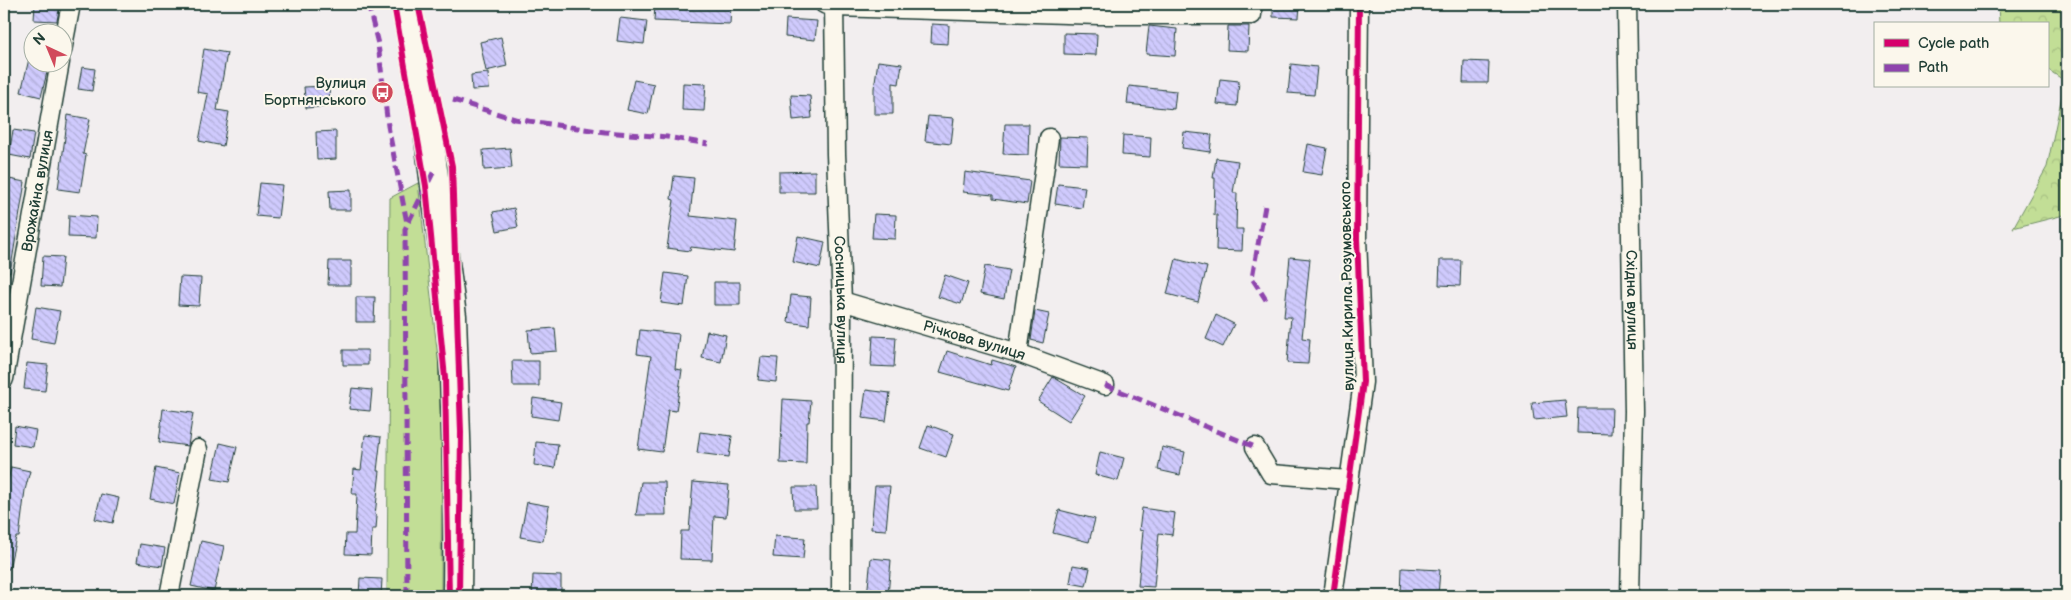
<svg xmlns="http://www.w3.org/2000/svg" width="2071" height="600" viewBox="0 0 2071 600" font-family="'Balsamiq Sans',sans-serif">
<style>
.green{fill:#c2de96;stroke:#708e65}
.forest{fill:url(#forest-crowns);stroke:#708e65}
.building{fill:url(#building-back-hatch);stroke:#1f3d34}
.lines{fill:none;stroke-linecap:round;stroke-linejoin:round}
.street-casing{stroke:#1f3d34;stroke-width:21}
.primary-casing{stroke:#1f3d34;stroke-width:31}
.street{stroke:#fbf7ec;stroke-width:18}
.primary{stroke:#fbf7ec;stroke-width:28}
.quiet{stroke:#8e44ad;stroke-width:5;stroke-dasharray:10 5;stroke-linecap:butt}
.cycleway-casing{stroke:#fbf7ec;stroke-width:9}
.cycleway{stroke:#d6006c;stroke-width:6}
.labels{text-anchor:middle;stroke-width:4;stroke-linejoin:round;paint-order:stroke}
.poi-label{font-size:15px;fill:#1f3d34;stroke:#fbf7ec;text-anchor:end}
.street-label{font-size:15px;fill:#1f3d34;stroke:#fbf7ec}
</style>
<defs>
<pattern id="forest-crowns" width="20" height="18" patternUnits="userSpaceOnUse" patternTransform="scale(1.25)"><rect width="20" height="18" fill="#c2de96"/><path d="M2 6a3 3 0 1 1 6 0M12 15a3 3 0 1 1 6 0" fill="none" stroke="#a6bf82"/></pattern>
<pattern id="building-back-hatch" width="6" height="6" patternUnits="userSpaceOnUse" patternTransform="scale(1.25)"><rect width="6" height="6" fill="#cfcafd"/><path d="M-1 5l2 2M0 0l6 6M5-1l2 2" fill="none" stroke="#b1aed9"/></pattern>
</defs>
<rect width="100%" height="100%" fill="#f2eeef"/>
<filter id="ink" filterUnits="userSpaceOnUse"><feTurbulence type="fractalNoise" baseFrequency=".02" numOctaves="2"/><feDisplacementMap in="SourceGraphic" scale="10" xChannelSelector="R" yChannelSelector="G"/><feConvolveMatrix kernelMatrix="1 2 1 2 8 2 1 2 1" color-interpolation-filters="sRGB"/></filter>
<g filter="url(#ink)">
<path class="green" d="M418,183L442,393L441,596H387L390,198Z"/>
<path class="forest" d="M1998,4H2067V211L2064,215L2013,228L2047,167L2065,81L2047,69V24H1999Z"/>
<path class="building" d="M35,4H60L57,21L34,20Z
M655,4H731L730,24L654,21Z
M1273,4H1300L1299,18L1273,17Z
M620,18L647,21L644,44L617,41Z
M786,19L817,21L815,40L785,37Z
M932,24L949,25L948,44L931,43Z
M1149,26L1177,29L1175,56L1146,54Z
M1228,26H1249L1248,51L1227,50Z
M1064,33L1097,34L1096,55L1064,54Z
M501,37L507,66L486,71L480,42Z
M204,49L227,53L217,110L229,112L223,146L199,141L208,94L197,92Z
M29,59L32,60V62L49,64L41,97L21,92Z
M878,61L902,64L899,84L893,83V114H874V88Z
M1464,61L1489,62L1488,83H1463Z
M1291,64L1317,67L1314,95L1288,93Z
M82,67L95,69L92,91L78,89Z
M488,73L489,89L472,90L471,75Z
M1220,79L1239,81L1237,106L1217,104Z
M634,80L654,84L648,114L627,110Z
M683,83L706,84L704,111L682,110Z
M329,86L330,106L306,108L304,87Z
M1129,86L1176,91L1174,109L1127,104Z
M791,95L810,96L812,118L793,120Z
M68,115L90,119L83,154L86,155L80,192L58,189Z
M928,116L954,118L951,144L925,141Z
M1005,124H1029L1028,155L1003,154Z
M13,130L34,133L30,159L9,155Z
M336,131V159L317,160L316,132Z
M1184,132L1212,135L1210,152L1182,148Z
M1123,135L1151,137L1150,157L1122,155Z
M1060,137L1088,138L1087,164L1059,163Z
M1308,144L1327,148L1322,175L1303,172Z
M510,148L512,168L484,170L483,150Z
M1216,158L1238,161L1233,193H1237L1236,229H1243L1242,251L1216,250L1217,215H1214L1215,178H1213Z
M815,171V192H779V172Z
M965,172L1030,181L1027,204L993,199V195L963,192Z
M674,176L694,178L690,216L737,221L734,252L691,247L690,251L667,248L674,200L671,199Z
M4,178L25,182L10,273L4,272Z
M260,183L282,185L278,218L256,216Z
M1058,184L1085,187L1082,208L1055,204Z
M351,190V210H330L329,191Z
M514,208L518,227L497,231L493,212Z
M874,214L896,215L895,239L872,238Z
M69,215L97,217L96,238L68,237Z
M798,236L825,242L820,268L793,262Z
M43,256L63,257L60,287L41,286Z
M1290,257L1310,259L1302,338L1310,339L1308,364L1287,363L1291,317H1284Z
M1176,259L1207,267L1198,302L1167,294Z
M1440,260H1461L1460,286L1439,285Z
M329,261H351V285H328Z
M985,266L1009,270L1004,299L980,294Z
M665,273L688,276L684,306L661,303Z
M945,275L968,283L961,304L938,297Z
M180,277L201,278L199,306L178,305Z
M714,282H740V305H714Z
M791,295L811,297L809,325L788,322Z
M356,297H375L374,322H356Z
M36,307L60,311L54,343L31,339Z
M1035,311L1049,314L1043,343L1031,340Z
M1216,315L1234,324L1223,347L1206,339Z
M555,328L557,351L530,353L528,330Z
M640,330L679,334L675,369L682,370L676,411L668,410L662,452L638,449L651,356L637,354Z
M707,331L726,335L721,362L702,358Z
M873,336L896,337L894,367L871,366Z
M343,350H368V365H343Z
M947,351L991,365L992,360L1016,367L1008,391L940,372Z
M761,357L778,358L776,382L758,380Z
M512,361H539V386H513Z
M27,363L48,365L45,391L24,389Z
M1053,377L1085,396L1069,421L1038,401Z
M352,388L372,390L370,411L349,409Z
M866,390L890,393L886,421L862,418Z
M533,398L561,402L558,420L531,416Z
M783,399L811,401L809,422H807L806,464L780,463Z
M1565,400L1567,417L1534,420L1532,403Z
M1578,408H1612L1611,434L1577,433Z
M163,409L193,413L188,446L159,442Z
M928,425L954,434L946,457L920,448Z
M15,426L36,430L33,447L13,444Z
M700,432L732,436L729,457L697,453Z
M365,435L381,437L377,471H380L375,515L377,516L376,529H372L371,555L345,554L346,534H355L357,494H352L354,469L361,470Z
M536,442L558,444L555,468L534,465Z
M220,443L237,447L229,482L212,479Z
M1162,447L1185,452L1180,475L1158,470Z
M1100,452L1124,458L1118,481L1095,475Z
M11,467L30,471L25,490L19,537H16L9,569H4V498Z
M156,468L180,473L174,504L150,499Z
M641,482H665L666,515H636Z
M693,482L729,485L726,517L714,516L712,560L680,559L681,531H689Z
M875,486H890L886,530L871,529Z
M793,487H816L817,509H794Z
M101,494L119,498L113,523L95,519Z
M527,502L549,506L543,541L520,537Z
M1142,508L1175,513L1172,535L1159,533L1154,587L1138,586L1143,531L1139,530Z
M1059,510L1095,519L1089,542L1053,533Z
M775,536L805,538L803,559L773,557Z
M201,541L224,546L214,591L191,586Z
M140,544L165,548L162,566L137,562Z
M871,558L891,560L888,596H867Z
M1073,565L1090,568L1086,586L1070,583Z
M1402,568L1440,570L1438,596H1401Z
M533,575L561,576V596H532Z
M360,578L382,579L381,596H359Z"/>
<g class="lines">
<defs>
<g id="street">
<path d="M824,4L835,7L1099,15H1252V4"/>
<path id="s1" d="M834,4L836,154L842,301L841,596"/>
<path id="s2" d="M1627,4L1634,411L1630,596"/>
<path d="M62,51L71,4"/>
<path id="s3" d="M842,301L1018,353L1105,385"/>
<path d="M1018,353L1049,138"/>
<path id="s4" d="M4,379L60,62"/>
<path d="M1255,447L1271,474L1349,480"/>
<path d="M169,596L198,449"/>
<path d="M1333,596L1363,382L1357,238L1359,4"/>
</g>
<path id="primary" d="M406,4L427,124L452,316L458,497L457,596"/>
</defs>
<use href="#street" class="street-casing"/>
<use href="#primary" class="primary-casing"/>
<use href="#street" class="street"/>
<use href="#primary" class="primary"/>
<path class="quiet" d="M368,4L378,44L388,126L407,223
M453,100L515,119L605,132L667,137L708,144
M1265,206L1252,278L1266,300
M1105,385L1255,447
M407,596L405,229L434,171"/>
<defs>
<path id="cycleway" d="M394,4L426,186L445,378L449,596
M418,4L452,166L461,432L459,596
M1333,596L1363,382L1357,238L1359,4"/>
</defs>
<use href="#cycleway" class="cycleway-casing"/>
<use href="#cycleway" class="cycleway"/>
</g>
</g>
<defs>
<symbol id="bus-disc" viewBox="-11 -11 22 22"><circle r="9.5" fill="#d1495b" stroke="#fbf7ec"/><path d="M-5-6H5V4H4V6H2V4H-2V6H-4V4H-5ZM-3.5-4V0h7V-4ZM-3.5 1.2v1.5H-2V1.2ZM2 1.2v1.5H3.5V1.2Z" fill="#fff"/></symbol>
</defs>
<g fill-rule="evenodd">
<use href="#bus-disc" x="370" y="80" width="25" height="25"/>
</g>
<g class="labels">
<g class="poi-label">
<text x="366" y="88">Вулиця<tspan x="366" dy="17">Бортнянського</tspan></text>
</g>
<g class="street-label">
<text dy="5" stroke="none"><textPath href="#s4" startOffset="191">Врожайна вулиця</textPath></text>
<text transform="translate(1347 286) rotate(-91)" y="5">вулиця Кирила Розумовського</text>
<text dy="5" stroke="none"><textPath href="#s1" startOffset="296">Сосницька вулиця</textPath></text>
<text dy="5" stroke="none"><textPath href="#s2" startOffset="296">Східна вулиця</textPath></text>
<text dy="5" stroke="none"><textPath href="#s3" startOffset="138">Річкова вулиця</textPath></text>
</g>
</g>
<rect width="2071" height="600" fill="none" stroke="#fbf7ec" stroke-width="20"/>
<rect x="10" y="10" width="2051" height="580" fill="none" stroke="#1f3d34" stroke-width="2" filter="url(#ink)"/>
<rect x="1874" y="22" width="175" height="65" fill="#fbf7ec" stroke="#a3ada2"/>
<rect x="1884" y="39" width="25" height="8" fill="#d6006c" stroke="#a3ada2"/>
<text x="1918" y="48" font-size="15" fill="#1f3d34">Cycle path</text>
<rect x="1884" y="64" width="25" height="8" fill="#8e44ad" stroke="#a3ada2"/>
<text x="1918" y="72" font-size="15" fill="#1f3d34">Path</text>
<g transform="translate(48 48) rotate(316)"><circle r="24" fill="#fbf7ec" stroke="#a3ada2"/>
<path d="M0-4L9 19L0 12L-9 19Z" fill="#d1495b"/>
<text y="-8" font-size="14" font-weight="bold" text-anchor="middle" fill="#1f3d34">N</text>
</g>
</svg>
